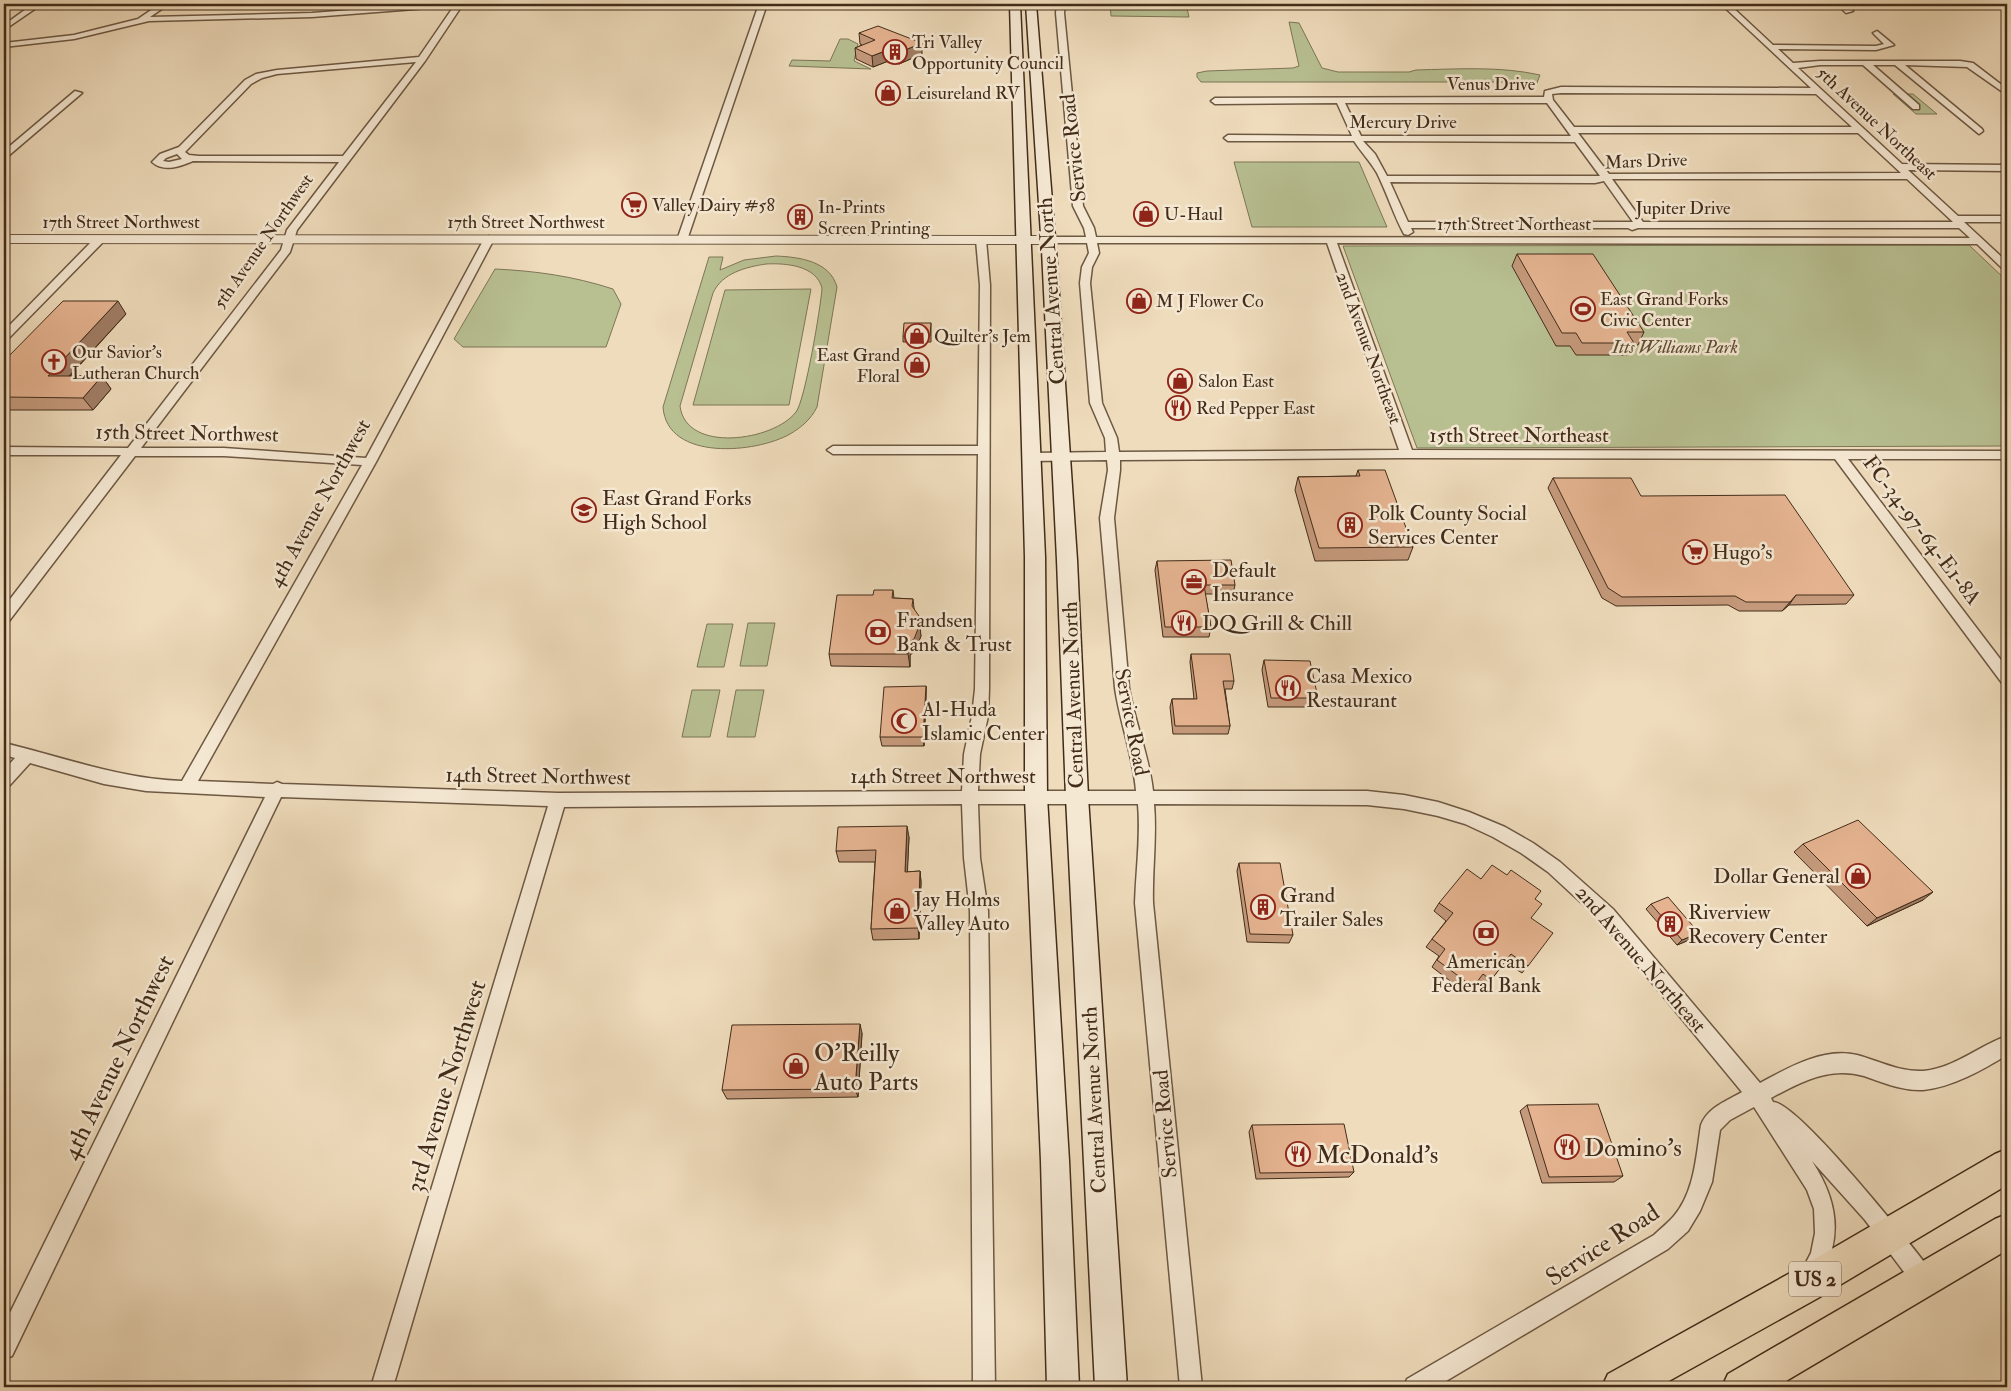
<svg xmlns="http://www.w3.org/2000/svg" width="2011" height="1391" viewBox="0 0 2011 1391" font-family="'IM FELL Double Pica',serif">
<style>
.green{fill:#b8c092;stroke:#7d7656;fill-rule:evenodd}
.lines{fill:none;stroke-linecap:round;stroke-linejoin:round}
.minor-casing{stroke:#6d5842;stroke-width:3}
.tertiary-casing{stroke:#6d5842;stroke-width:2}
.secondary-casing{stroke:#422c19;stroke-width:3}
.trunk-casing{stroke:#422c19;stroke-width:3}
.minor{fill:#f5e8d3;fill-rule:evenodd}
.tertiary{fill:#f5e8d3;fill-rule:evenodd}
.secondary{fill:#f5e8d3;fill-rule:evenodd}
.trunk{fill:#efdcbc;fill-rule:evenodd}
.rail-casing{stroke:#422c19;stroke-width:3}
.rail{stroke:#f5e8d3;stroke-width:2;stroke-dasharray:6;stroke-linecap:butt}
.wall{fill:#c59a7c;stroke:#422c19}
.shaded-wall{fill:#a07d65;stroke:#422c19}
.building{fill:#e5b390;stroke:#422c19}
.labels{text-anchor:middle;stroke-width:5;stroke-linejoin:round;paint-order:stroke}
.far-poi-label{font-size:18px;fill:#422c19;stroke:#f5e8d3;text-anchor:start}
.far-street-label{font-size:18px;fill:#422c19;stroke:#f5e8d3}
.far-park-label{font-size:18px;font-style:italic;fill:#5a4a31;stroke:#f5e8d3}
.shield{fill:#f5e8d3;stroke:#786451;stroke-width:1}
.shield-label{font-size:20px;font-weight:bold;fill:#422c19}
.street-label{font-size:21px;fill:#422c19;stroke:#f5e8d3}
.poi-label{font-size:21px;fill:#422c19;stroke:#f5e8d3;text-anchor:start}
.near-poi-label{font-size:25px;fill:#422c19;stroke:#f5e8d3;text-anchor:start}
.near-street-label{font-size:25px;fill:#422c19;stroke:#f5e8d3}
</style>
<rect width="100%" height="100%" fill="#efdcbc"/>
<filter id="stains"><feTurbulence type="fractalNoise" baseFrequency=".004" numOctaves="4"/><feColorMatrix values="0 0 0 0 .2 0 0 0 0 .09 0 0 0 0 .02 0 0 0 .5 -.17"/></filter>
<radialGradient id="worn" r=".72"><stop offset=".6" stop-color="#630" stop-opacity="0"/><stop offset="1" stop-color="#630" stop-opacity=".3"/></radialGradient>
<path class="green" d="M1110,4H1186L1189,17L1111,16Z
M1289,22L1299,23L1322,68L1338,72H1409L1416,70C1457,69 1500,66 1540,75L1535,88L1514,89L1508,82H1201L1197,77V73L1207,71L1293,68L1299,66Z
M840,39H848L858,44L854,61L871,69L789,66L792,60L830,61Z
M1893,94H1913L1937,114H1916Z
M1234,162H1359L1387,227H1252Z
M1969,245L2007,281V446L1417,448L1343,246Z
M776,256C799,257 830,261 837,287L817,407C811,419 802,427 790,434C757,453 667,462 663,407L709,257H723L720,270L744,260ZM766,264C785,263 816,265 822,288C821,306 805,401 796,412C774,441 686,454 680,406L713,293C722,273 746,267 766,264Z
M495,269C536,271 573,276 613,289L621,304L606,347H463L454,339Z
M811,289L789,405H693L725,290Z
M748,623H775L767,666H740Z
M707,624H733L724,667H697Z
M692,690H720L710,737H682Z
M736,690H764L755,737H727Z"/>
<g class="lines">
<defs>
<path id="minor" d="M33,4H42L4,30V25Z
M160,4H169L150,17L312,13L430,4H463L425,61L297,230L290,252L141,448H224L366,458L484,239L489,236L494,239L376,462L198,781L273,784L277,782L282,784L558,793L962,791L964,754L972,716L975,689L978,454H833L827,450L833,446H978L980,285L976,240L981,237L986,240L990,285L989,689L988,716L980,754L978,791H1136C1133,755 1120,723 1115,688L1100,518L1108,470L1107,460L1031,461L1025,457L1031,453L1106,452L1105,438L1090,403L1080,283L1082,267L1089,253L1087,243H1048L1043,240L1048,237H1086L1084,228L1073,206L1056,13L1057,4H1065L1064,13L1083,206L1094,228L1096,237L1970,238L1959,228H1638L1632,230L1628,228H1411L1413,232L1408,235L1404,234C1394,216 1387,193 1377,173C1370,161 1361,152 1354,141H1228L1224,138L1228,135L1352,136L1337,103L1215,104L1211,101L1215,98L1544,97L1545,91L1561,87L1811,88L1721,4H1729L1773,45L1876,46L1884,44L1873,33L1877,31L1894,45L1876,50L1778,49L1793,63L1820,61H1960L1973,63L2007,89V95L1967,67L1905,65L1982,129L1983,131L1979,134L1895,65H1873L1919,105V109H1913L1863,65H1820L1798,68L1902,164L2007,165V171L1908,170L1958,216H2007V222H1964L2007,262V270L2003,269L1977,244L1337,243L1412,450L2007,451V459H1848L2007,668V685L2002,683L1835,459L1407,458L1120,460V470L1114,518L1129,688C1135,723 1149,755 1153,791H1367L1404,795L1438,802L1469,812L1505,827L1533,843L1560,862L1613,909L1760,1083C1788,1068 1823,1047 1857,1055C1879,1061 1899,1072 1923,1071C1955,1068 1978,1046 2007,1036V1055C1982,1070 1953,1087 1923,1090C1902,1091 1884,1083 1864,1076C1830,1066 1800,1082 1771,1098L1773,1102C1798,1102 1912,1246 1932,1272L1935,1280L1932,1288L1924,1291L1916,1288L1865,1220L1812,1161C1838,1201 1843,1237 1820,1280L1812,1283L1804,1280L1801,1272L1811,1253L1815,1233L1814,1209L1807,1190L1754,1107L1730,1120L1720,1130L1712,1182L1700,1211L1688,1231L1668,1249L1436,1387H1404L1407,1379L1654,1235C1660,1229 1668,1223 1674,1216C1695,1191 1696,1156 1701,1125C1708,1107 1727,1101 1742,1092L1601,921L1548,872L1521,853L1493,837L1465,824L1438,816L1404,809L1367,805L1154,804C1157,837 1152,870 1153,903L1202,1387H1180L1135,903C1136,870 1141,837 1138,804H978L980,858L988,911L995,1387H973L970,911L964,858L962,804L564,807L393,1387H371L548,806L281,797L12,1356L4,1359V1325L265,797L146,791L104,784L30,763L10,785L4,787V770L15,758L4,755V743C63,757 120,779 182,781L362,465L224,456H135L9,621L4,622V607L121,455H4V447L128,448L281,250L287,230L339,162L193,161C181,166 164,173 152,162L160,154L179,147L245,80L256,74L277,70L419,57L454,6L312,17L149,21L74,39L4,47V43L74,35L138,19ZM416,62L343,156H199L189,155L185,152L251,84L262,78L277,74ZM1561,93L1816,94L1852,127H1574L1553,100L1552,94ZM1345,103H1547L1571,136H1361ZM1578,133H1858L1901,173L1609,174ZM1363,141L1575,142L1600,176H1387L1375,154ZM177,154L182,159L169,162L163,161L166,158ZM1612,179H1907L1953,222H1643ZM1604,181L1633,222H1408L1390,182L1595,183ZM1097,243H1327L1399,450L1119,452L1117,438L1102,403L1090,283L1092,267L1099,253Z
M759,4H767L687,240L686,242H678L677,240Z
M1837,4H1845L1853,11L1846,13Z
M75,91L82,93L7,157L4,158V151Z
M100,236L105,239L104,241L8,339L4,340V331L96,237Z"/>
<path id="tertiary" d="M4,235L1048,236L1054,240L1048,244L4,243Z"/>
<path id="secondary" d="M1010,4H1020L1045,557L1047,797L1069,1161L1079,1387H1047L1041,1161L1025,797V557Z
M1026,4H1036L1056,250L1077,560L1088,797L1127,1387H1095L1066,797L1057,560L1042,250Z"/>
<path id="trunk" d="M2007,1149V1185L1818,1298L1658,1387H1602L1608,1374L1792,1272L1995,1154Z
M2007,1214V1250L1776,1387H1722L1728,1374L1995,1219Z"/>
</defs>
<use href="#minor" class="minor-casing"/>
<use href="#tertiary" class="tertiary-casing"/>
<use href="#secondary" class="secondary-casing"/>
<use href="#trunk" class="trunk-casing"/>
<use href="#minor" class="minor"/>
<use href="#tertiary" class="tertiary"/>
<use href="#secondary" class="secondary"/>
<use href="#trunk" class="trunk"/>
<defs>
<path id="rail" d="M1518,4H1575"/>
</defs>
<use href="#rail" class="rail-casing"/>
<use href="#rail" class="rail"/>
</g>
<path class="wall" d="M859,33L922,54L899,64L891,60L873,67L856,59L855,48L862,45L860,44Z
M1517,254L1644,332L1638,345H1633L1627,355H1576L1570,346H1556L1512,266Z
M126,314L70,376H102L111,389L93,410H4V361Z
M931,323V342H903V336Z
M1358,470L1413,547L1408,560L1315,561L1295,490L1298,477L1356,476Z
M1553,478L1641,496L1854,595L1846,604L1789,605L1782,611H1739L1728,605L1616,606L1602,598L1548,488Z
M1157,561L1235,585L1233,594H1205L1211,627L1209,637H1163L1155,570Z
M893,590L894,598L913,599L914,608L921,636L915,651L910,655V667L831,666L829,654Z
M1191,654L1234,681L1232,689H1225L1230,726L1228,734H1173L1170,707L1172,699H1194L1190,662Z
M1264,660L1318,698L1315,707H1268L1262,670Z
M926,686V696L924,746H882L880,737Z
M909,837L907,872L920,871L921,882L919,939L873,940L871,929L875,862H839L836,851Z
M1803,844L1923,900L1867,926L1794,852Z
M1239,863L1293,935L1289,943L1247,942L1237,871Z
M1481,879L1535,899L1531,918L1528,966L1522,973L1505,962L1485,987L1477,982L1467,994L1432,967L1439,956L1426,947L1432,939L1446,921L1434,911L1439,903Z
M1651,904L1694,938L1677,945L1646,909Z
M862,1033L858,1097L727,1099L722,1090Z
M1527,1105L1623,1176L1614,1182L1542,1183L1520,1111Z
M1252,1125L1354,1172L1349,1177L1256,1179L1249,1132Z"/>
<path class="shaded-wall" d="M922,43V54L899,64L898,53Z
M890,49L891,60L873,67L872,56Z
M118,301L126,314L58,388L48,376Z
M102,376L111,389L93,410L83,398Z
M1796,595L1789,605L1782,611L1790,602Z
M919,616L921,636L915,651L910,655V667L908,654L909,642Z
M926,686V696L924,746L923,737Z
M907,826L909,837L907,883L905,872Z
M920,871L921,882L919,939L918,928Z
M1933,892L1923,900L1867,926L1877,918Z
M1699,933L1694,938L1677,945L1682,940Z
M860,1024L862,1033L858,1097L855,1089Z"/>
<path class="building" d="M878,26L922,43L898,53L890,49L872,56L855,48L875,40L859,33Z
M1517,254H1593L1644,332H1627L1634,343H1582L1576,333H1562Z
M63,301H118L48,376H102L83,398L4,397V371L5,370H4V361Z
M904,323H931L930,336H903Z
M1358,470H1385L1413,547L1319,548L1298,477L1360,476Z
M1553,478H1631L1641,496L1785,495L1854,595H1796L1790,602H1746L1735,596L1622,597L1608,588Z
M1231,560L1235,585H1204L1211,627H1165L1157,561Z
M874,590H893L892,598L913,599L912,606L919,616L920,624L914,639L909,642L908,654H829L837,595H873Z
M1191,654H1230L1234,681H1223L1230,726H1175L1172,699H1197Z
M1264,660L1310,661L1318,698H1271Z
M926,686L923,737H880L884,687Z
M1858,820L1933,892L1877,918L1803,844Z
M907,826L905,872L920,871L918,928L871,929L876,850L836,851L838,827Z
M1239,863H1280L1293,935L1250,934Z
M1492,865L1507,875L1511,870L1541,891L1535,899L1542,904L1531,918L1553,933L1528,966L1511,954L1491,980L1483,974L1473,987L1437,960L1445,949L1432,939L1453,913L1439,903L1467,869L1481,879Z
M1668,897L1699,933L1682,940L1651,904Z
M860,1024L855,1089L722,1090L732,1025Z
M1598,1104L1623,1176L1549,1177L1527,1105Z
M1344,1124L1354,1172L1260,1173L1252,1125Z"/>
<defs>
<symbol id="building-ring" viewBox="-11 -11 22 22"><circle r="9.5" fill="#f5e8d3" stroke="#8f2418" stroke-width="1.5"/><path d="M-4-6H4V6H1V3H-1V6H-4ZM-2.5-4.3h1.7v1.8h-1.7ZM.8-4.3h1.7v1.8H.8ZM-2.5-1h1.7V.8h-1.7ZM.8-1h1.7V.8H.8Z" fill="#8f2418"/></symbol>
<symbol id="shop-ring" viewBox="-11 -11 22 22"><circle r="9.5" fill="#f5e8d3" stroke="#8f2418" stroke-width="1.5"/><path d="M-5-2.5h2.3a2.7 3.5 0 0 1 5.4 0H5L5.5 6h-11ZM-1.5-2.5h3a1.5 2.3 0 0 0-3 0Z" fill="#8f2418"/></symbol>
<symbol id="supermarket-ring" viewBox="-11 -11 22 22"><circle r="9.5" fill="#f5e8d3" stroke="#8f2418" stroke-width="1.5"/><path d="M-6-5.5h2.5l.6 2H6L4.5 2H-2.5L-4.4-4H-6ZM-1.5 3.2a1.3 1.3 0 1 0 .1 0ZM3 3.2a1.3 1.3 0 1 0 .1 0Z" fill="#8f2418"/></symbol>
<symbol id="stadium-ring" viewBox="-11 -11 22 22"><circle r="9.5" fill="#f5e8d3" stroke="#8f2418" stroke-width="1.5"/><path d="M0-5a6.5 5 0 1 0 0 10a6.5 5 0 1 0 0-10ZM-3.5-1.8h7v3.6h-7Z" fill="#8f2418"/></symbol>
<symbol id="church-ring" viewBox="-11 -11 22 22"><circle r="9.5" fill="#f5e8d3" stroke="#8f2418" stroke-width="1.5"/><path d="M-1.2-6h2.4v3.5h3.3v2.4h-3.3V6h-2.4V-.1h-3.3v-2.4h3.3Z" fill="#8f2418"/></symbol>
<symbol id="restaurant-ring" viewBox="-11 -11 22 22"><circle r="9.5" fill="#f5e8d3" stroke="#8f2418" stroke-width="1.5"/><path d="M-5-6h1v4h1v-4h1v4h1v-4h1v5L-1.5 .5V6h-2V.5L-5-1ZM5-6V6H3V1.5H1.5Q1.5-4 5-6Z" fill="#8f2418"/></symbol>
<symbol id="school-ring" viewBox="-11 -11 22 22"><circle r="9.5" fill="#f5e8d3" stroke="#8f2418" stroke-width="1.5"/><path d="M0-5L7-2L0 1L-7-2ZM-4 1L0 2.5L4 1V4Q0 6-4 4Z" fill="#8f2418"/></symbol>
<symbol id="office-ring" viewBox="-11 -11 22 22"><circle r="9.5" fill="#f5e8d3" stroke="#8f2418" stroke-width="1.5"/><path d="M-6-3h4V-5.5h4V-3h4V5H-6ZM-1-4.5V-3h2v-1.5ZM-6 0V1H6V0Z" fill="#8f2418"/></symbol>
<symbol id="bank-ring" viewBox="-11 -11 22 22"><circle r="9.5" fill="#f5e8d3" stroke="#8f2418" stroke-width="1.5"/><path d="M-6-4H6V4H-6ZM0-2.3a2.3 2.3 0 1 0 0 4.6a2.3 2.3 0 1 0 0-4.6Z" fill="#8f2418"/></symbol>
<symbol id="mosque-ring" viewBox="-11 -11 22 22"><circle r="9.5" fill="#f5e8d3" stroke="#8f2418" stroke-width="1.5"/><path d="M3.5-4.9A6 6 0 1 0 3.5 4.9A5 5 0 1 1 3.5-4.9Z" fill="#8f2418"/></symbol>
</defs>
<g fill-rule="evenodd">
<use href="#building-ring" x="881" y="38" width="28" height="28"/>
<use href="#shop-ring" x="874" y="79" width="28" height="28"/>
<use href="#supermarket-ring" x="620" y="191" width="28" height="28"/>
<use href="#shop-ring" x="1132" y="200" width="28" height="28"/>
<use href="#building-ring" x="786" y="203" width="28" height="28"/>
<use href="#shop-ring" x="1125" y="287" width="28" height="28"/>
<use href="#stadium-ring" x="1569" y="295" width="28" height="28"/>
<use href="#shop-ring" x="903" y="322" width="28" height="28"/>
<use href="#church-ring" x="40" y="348" width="28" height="28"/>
<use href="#shop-ring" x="903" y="351" width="28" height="28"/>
<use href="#shop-ring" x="1166" y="367" width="28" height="28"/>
<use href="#restaurant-ring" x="1164" y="394" width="28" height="28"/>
<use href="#school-ring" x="570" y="496" width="28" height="28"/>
<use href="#building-ring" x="1336" y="511" width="28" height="28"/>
<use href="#supermarket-ring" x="1681" y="538" width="28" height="28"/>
<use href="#office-ring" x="1180" y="568" width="28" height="28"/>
<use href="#restaurant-ring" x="1170" y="609" width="28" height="28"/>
<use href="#bank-ring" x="864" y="618" width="28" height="28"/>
<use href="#restaurant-ring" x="1274" y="674" width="28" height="28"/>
<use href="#mosque-ring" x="890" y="707" width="28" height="28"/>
<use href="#shop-ring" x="1844" y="862" width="28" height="28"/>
<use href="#building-ring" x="1249" y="893" width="28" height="28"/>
<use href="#shop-ring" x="883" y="897" width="28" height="28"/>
<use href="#building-ring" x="1656" y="910" width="28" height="28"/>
<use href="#bank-ring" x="1472" y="919" width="28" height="28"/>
<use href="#shop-ring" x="782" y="1052" width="28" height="28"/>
<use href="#restaurant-ring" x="1553" y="1133" width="28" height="28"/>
<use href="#restaurant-ring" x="1284" y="1140" width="28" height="28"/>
</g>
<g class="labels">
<g class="far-poi-label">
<text x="912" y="48">Tri Valley<tspan x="912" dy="21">Opportunity Council</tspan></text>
<text x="906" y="99">Leisureland RV</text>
<text x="652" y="211">Valley Dairy #58</text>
<text x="818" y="213">In-Prints<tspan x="818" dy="21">Screen Printing</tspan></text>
<text x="1164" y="220">U-Haul</text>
<text x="1600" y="305">East Grand Forks<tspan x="1600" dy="21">Civic Center</tspan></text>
<text x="1156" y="307">M J Flower Co</text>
<text x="934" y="342">Quilter's Jem</text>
<text x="72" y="358">Our Savior's<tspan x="72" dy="21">Lutheran Church</tspan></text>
<text x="900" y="361" text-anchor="end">East Grand<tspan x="900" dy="21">Floral</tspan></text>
<text x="1198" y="387">Salon East</text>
<text x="1196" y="414">Red Pepper East</text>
</g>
<g class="far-street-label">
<text x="1491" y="90">Venus Drive</text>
<text x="1403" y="128">Mercury Drive</text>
<text transform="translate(1877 123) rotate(43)" y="6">5th Avenue Northeast</text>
<text transform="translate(1646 161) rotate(-2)" y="6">Mars Drive</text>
<text x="1683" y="214">Jupiter Drive</text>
<text x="121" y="228">17th Street Northwest</text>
<text x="526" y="228">17th Street Northwest</text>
<text x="1514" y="230">17th Street Northeast</text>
<text transform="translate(263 241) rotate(-55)" y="6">5th Avenue Northwest</text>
<text transform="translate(1369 348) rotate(70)" y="6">2nd Avenue Northeast</text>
</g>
<g class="far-park-label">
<text x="1675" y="353">Itts Williams Park</text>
</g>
<rect class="shield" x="1789" y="1261.5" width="52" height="35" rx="4"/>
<g class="shield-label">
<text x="1815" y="1286">US 2</text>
</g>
<g class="street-label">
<text transform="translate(1073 148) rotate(-96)" y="7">Service Road</text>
<text transform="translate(1051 291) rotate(-94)" y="7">Central Avenue North</text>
<text transform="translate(187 433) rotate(1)" y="7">15th Street Northwest</text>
<text x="1519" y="442">15th Street Northeast</text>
<text transform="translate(319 503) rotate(-61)" y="7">4th Avenue Northwest</text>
<text transform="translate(1922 530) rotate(53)" y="7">FC-34-97-64-E1-8A</text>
<text transform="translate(1073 695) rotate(-92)" y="7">Central Avenue North</text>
<text transform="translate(1132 722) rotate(79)" y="7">Service Road</text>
<text transform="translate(538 776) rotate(1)" y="7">14th Street Northwest</text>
<text x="943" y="783">14th Street Northwest</text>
<text transform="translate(1641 959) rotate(49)" y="7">2nd Avenue Northeast</text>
<text transform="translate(1094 1100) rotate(-93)" y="7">Central Avenue North</text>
<text transform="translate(1165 1124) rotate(-95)" y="7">Service Road</text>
</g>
<g class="poi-label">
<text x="602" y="505">East Grand Forks<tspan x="602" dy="24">High School</tspan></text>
<text x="1368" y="520">Polk County Social<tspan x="1368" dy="24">Services Center</tspan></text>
<text x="1712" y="559">Hugo's</text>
<text x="1212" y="577">Default<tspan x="1212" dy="24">Insurance</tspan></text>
<text x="896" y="627">Frandsen<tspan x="896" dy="24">Bank &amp; Trust</tspan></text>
<text x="1202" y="630">DQ Grill &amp; Chill</text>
<text x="1306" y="683">Casa Mexico<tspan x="1306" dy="24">Restaurant</tspan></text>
<text x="922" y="716">Al-Huda<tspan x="922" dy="24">Islamic Center</tspan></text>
<text x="1840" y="883" text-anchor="end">Dollar General</text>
<text x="1280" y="902">Grand<tspan x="1280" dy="24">Trailer Sales</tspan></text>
<text x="914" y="906">Jay Holms<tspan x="914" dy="24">Valley Auto</tspan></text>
<text x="1688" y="919">Riverview<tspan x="1688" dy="24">Recovery Center</tspan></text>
<text x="1486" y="968" text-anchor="middle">American<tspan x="1486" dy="24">Federal Bank</tspan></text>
</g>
<g class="near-poi-label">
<text x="814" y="1061">O'Reilly<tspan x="814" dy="29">Auto Parts</tspan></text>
<text x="1584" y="1156">Domino's</text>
<text x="1316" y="1163">McDonald's</text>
</g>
<g class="near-street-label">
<text transform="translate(117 1057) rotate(-64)" y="9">4th Avenue Northwest</text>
<text transform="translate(445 1086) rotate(-73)" y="9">3rd Avenue Northwest</text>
<text transform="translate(1602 1244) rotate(-33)" y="9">Service Road</text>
</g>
</g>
<rect width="2011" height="1391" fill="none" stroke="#efdcbc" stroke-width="20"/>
<rect x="5" y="5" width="2001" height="1381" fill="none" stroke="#422c19" stroke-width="2.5"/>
<rect x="10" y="10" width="1991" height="1371" fill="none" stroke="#422c19"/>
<rect width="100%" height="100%" filter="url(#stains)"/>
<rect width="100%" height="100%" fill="url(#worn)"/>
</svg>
